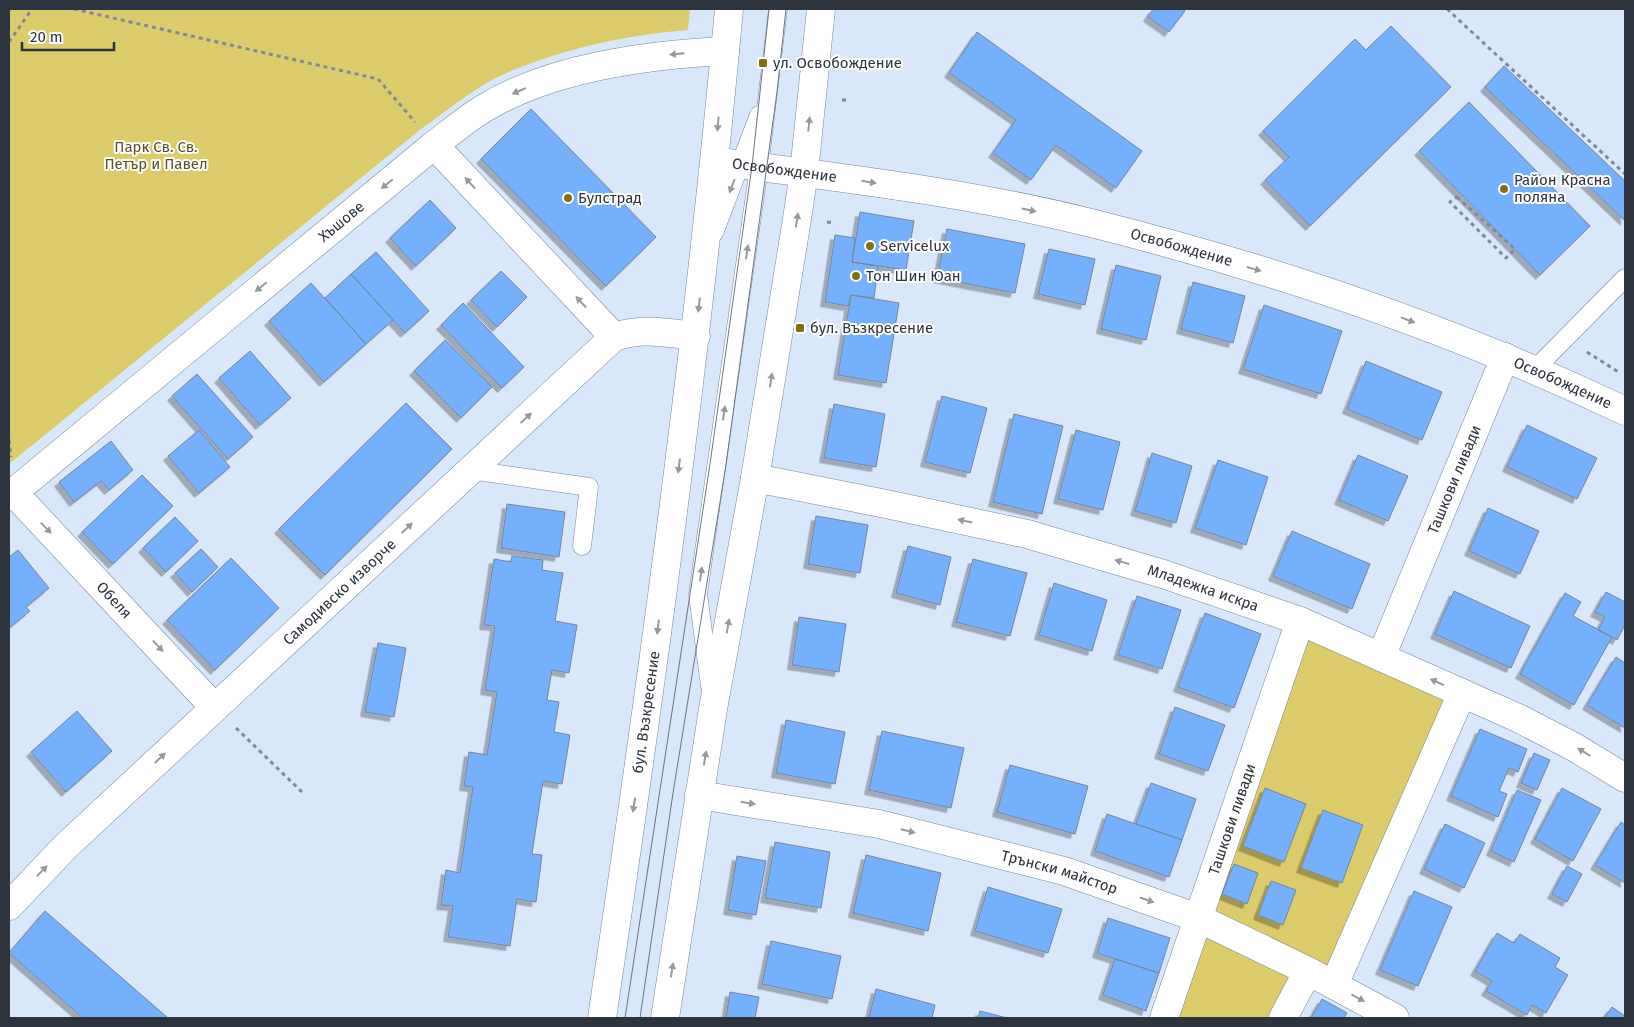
<svg xmlns="http://www.w3.org/2000/svg" width="1634" height="1027" viewBox="0 0 1634 1027" font-family="'Fira Sans',sans-serif">
<style>
.green{fill:#dccb6a}
.building{fill:#74b0fd;stroke:#76869c;filter:url(#shadow)}
.lines{fill:none;stroke-linecap:round;stroke-linejoin:round}
.lane-casing{stroke:#76869c;stroke-width:19}
.street-casing{stroke:#76869c;stroke-width:29}
.secondary-casing{stroke:#76869c;stroke-width:29}
.path{stroke:#7f8a98;stroke-width:3;stroke-dasharray:4 4;stroke-linecap:butt}
.lane{stroke:#fff;stroke-width:18}
.street{stroke:#fff;stroke-width:28}
.secondary{stroke:#fff;stroke-width:28}
.tram{stroke:#6b7482;stroke-width:1}
.oneway{fill:#969a9e}
.poi-dot{fill:#807010;stroke:#fff;stroke-width:2}
.labels{text-anchor:middle;stroke-width:4;stroke-linejoin:round;paint-order:stroke}
.poi-label{font-size:15px;fill:#2d343e;stroke:#fff;text-anchor:start}
.park-label{font-size:15px;fill:#5a5226;stroke:#fff}
.street-label{font-size:15px;fill:#2d343e;stroke:#fff}
</style>
<defs>
<filter id="shadow"><feDropShadow dx="-4.5" dy="4.5" stdDeviation="0" flood-color="#0004"/></filter>
</defs>
<rect width="100%" height="100%" fill="#d8e7fa"/>
<path class="green" d="M9,9H690L688,30C625,35 562,49 504,74C474,88 448,110 421,129L9,464Z
M1300,621L1462,693L1334,985L1198,918Z
M1201,923L1302,974L1280,1018H1168Z"/>
<path class="building" d="M1153,9H1182L1185,11L1169,32L1148,17Z
M1391,26L1451,87L1310,226L1265,180L1289,157L1263,131L1355,39L1366,50Z
M977,32L1142,151L1116,188L1056,145L1031,180L993,153L1016,120L949,73Z
M1504,66L1625,181V221L1485,87Z
M1469,102L1590,226L1540,275L1419,151Z
M531,109L656,237L606,286L481,159Z
M430,200L456,228L416,266L390,238Z
M860,212L914,221L906,270L852,262Z
M947,229L1025,244L1015,293L937,278Z
M835,235L855,238L852,262L878,266L874,298L851,295L848,306L825,302Z
M1049,249L1095,259L1085,305L1038,294Z
M376,252L429,311L405,333L351,274Z
M1116,265L1161,276L1146,340L1101,329Z
M501,271L527,297L497,327L471,300Z
M351,274L393,320L366,344L325,298Z
M1193,282L1245,296L1233,343L1181,329Z
M311,283L366,344L324,382L269,321Z
M851,295L899,303L886,383L838,375Z
M463,303L524,367L502,388L441,325Z
M1264,305L1342,331L1321,394L1243,369Z
M445,340L492,387L461,418L414,371Z
M250,351L291,398L260,425L219,378Z
M1366,361L1442,392L1422,440L1347,409Z
M197,374L253,437L228,459L172,396Z
M942,396L987,408L970,473L925,462Z
M406,403L452,449L325,575L279,529Z
M834,404L885,414L876,467L824,458Z
M1014,414L1063,426L1042,514L993,502Z
M1527,425L1597,458L1577,499L1507,467Z
M199,430L230,467L199,493L168,456Z
M1076,430L1120,442L1103,510L1058,499Z
M111,441L133,470L109,490L101,481L74,502L59,482Z
M1152,453L1192,466L1176,523L1135,511Z
M1358,455L1408,476L1388,521L1339,500Z
M1218,460L1268,477L1246,545L1195,528Z
M142,475L173,506L113,564L82,532Z
M507,504L565,512L559,557L501,548Z
M1488,508L1539,531L1520,574L1469,551Z
M816,516L868,525L860,573L808,564Z
M175,517L198,541L166,572L143,548Z
M1292,531L1370,564L1352,609L1273,576Z
M908,546L951,557L940,605L896,593Z
M201,549L218,567L192,592L175,573Z
M18,550L49,588L26,607L30,611L9,628V557Z
M512,556L543,560L542,570L563,573L555,621L577,625L569,673L552,670L547,700L559,702L554,732L570,735L562,784L543,781L532,854L542,855L536,902L517,899L510,946L448,937L453,906L441,905L446,870L460,873L473,787L464,786L469,752L487,755L497,692L485,690L495,626L484,625L494,559L511,562Z
M231,558L279,608L215,670L167,620Z
M973,559L1027,573L1010,636L956,622Z
M1054,583L1107,600L1092,651L1039,635Z
M1454,591L1530,626L1511,668L1435,634Z
M1606,592L1625,602V625L1617,640L1598,630L1605,617L1595,612Z
M1565,593L1581,602L1573,616L1612,637L1574,705L1520,674Z
M1137,596L1181,610L1162,669L1118,655Z
M1205,613L1261,634L1234,708L1178,687Z
M799,617L846,624L839,672L792,665Z
M378,643L406,648L394,717L365,712Z
M1616,657L1625,663V728L1587,705Z
M1175,707L1225,725L1208,771L1159,754Z
M77,711L112,751L66,792L31,752Z
M786,720L845,732L835,784L776,773Z
M1480,729L1527,749L1518,772L1509,768L1499,791L1507,794L1498,817L1451,796Z
M882,731L964,748L951,808L869,790Z
M1534,753L1550,760L1537,790L1521,783Z
M1010,765L1088,786L1075,834L997,812Z
M1151,783L1196,799L1182,840L1136,824Z
M1265,788L1306,804L1284,862L1243,846Z
M1562,788L1601,809L1573,861L1535,839Z
M1517,790L1541,800L1514,862L1491,851Z
M1323,810L1363,825L1342,883L1301,868Z
M1107,814L1182,840L1169,877L1095,851Z
M1621,822L1625,825V883L1595,865Z
M1445,824L1485,843L1464,888L1424,869Z
M775,842L830,852L821,908L765,898Z
M866,855L941,873L928,931L853,913Z
M737,856L766,861L756,915L728,910Z
M1234,864L1258,873L1247,904L1222,894Z
M1567,866L1582,874L1567,902L1552,894Z
M1271,881L1296,890L1283,925L1258,915Z
M988,887L1062,909L1048,953L975,931Z
M1414,891L1452,907L1418,986L1380,970Z
M45,911L168,1018H83L9,953Z
M1108,918L1170,938L1159,973L1097,953Z
M1497,933L1514,943L1520,934L1560,958L1555,967L1568,975L1546,1013L1532,1005L1527,1015L1486,991L1492,981L1475,971Z
M771,941L841,956L832,999L762,984Z
M1115,959L1159,973L1146,1011L1103,995Z
M876,989L935,1005L932,1018H869Z
M730,992L759,997L755,1018H726Z
M1322,999L1347,1013L1344,1018H1311Z
M1612,1007L1625,1016V1018H1604Z
M980,1011L1007,1018H978Z"/>
<g class="lines">
<defs>
<path id="lane" d="M714,233L759,115
M1534,370L1625,278
M470,470L589,487L582,546
M710,686L698,594L759,167L778,9"/>
<g id="street">
<path d="M434,145L614,337"/>
<path id="s1" d="M715,161C841,178 968,192 1091,223C1275,269 1455,330 1625,411"/>
<path id="s2" d="M755,478L886,504L1027,534L1163,574L1300,621L1518,718L1574,747L1625,778"/>
<path id="s3" d="M13,492L214,707"/>
<path id="s4" d="M9,496L434,145C450,133 466,119 483,109C551,67 647,55 725,51"/>
<path id="s5" d="M1381,657L1505,357"/>
<path id="s6" d="M699,795L879,824L1064,871L1198,918L1308,971L1395,1018"/>
<path id="s7" d="M9,906L65,847L614,337C643,327 666,333 696,336"/>
<path d="M1334,985L1462,693"/>
<path id="s8" d="M1164,1018L1300,621"/>
<path d="M1283,1018L1308,971"/>
</g>
<g id="secondary">
<path id="s9" d="M602,1018C652,683 698,347 729,9"/>
<path d="M665,1018L713,709L755,478L797,219L804,172L821,9"/>
</g>
</defs>
<use href="#lane" class="lane-casing"/>
<use href="#street" class="street-casing"/>
<use href="#secondary" class="secondary-casing"/>
<path class="path" d="M74,9L378,79L415,122
M1447,9L1625,174
M9,42L32,9
M842,100H849
M1457,197L1515,249L1506,258L1450,202Z
M827,222L835,223
M1587,352L1620,373
M9,440L11,457
M236,728L302,792"/>
<use href="#lane" class="lane"/>
<use href="#street" class="street"/>
<use href="#secondary" class="secondary"/>
<path class="tram" d="M625,1018L710,464L752,166L769,9
M640,1018L673,793L726,465L777,92L786,9"/>
</g>
<defs><path id="oneway-solid" d="M-6-.8H1V-3.2L6.5 0L1 3.2V.8H-6Z" transform="scale(1.25)"/></defs>
<g class="oneway">
<use href="#oneway-solid" transform="translate(677 54) rotate(175)"/>
<use href="#oneway-solid" transform="translate(519 91) rotate(157)"/>
<use href="#oneway-solid" transform="translate(718 124) rotate(95)"/>
<use href="#oneway-solid" transform="translate(809 124) rotate(-84)"/>
<use href="#oneway-solid" transform="translate(869 182) rotate(9)"/>
<use href="#oneway-solid" transform="translate(470 183) rotate(-133)"/>
<use href="#oneway-solid" transform="translate(387 184) rotate(141)"/>
<use href="#oneway-solid" transform="translate(732 186) rotate(111)"/>
<use href="#oneway-solid" transform="translate(1029 210) rotate(12)"/>
<use href="#oneway-solid" transform="translate(797 220) rotate(-81)"/>
<use href="#oneway-solid" transform="translate(747 252) rotate(-82)"/>
<use href="#oneway-solid" transform="translate(1254 269) rotate(16)"/>
<use href="#oneway-solid" transform="translate(261 287) rotate(141)"/>
<use href="#oneway-solid" transform="translate(581 302) rotate(-133)"/>
<use href="#oneway-solid" transform="translate(699 305) rotate(97)"/>
<use href="#oneway-solid" transform="translate(1408 320) rotate(21)"/>
<use href="#oneway-solid" transform="translate(771 380) rotate(-81)"/>
<use href="#oneway-solid" transform="translate(724 413) rotate(-82)"/>
<use href="#oneway-solid" transform="translate(526 418) rotate(-43)"/>
<use href="#oneway-solid" transform="translate(679 466) rotate(97)"/>
<use href="#oneway-solid" transform="translate(965 521) rotate(-168)"/>
<use href="#oneway-solid" transform="translate(46 528) rotate(46)"/>
<use href="#oneway-solid" transform="translate(407 528) rotate(-43)"/>
<use href="#oneway-solid" transform="translate(1122 562) rotate(-164)"/>
<use href="#oneway-solid" transform="translate(701 574) rotate(-82)"/>
<use href="#oneway-solid" transform="translate(728 626) rotate(-80)"/>
<use href="#oneway-solid" transform="translate(658 627) rotate(97)"/>
<use href="#oneway-solid" transform="translate(158 646) rotate(47)"/>
<use href="#oneway-solid" transform="translate(1437 682) rotate(-156)"/>
<use href="#oneway-solid" transform="translate(1584 752) rotate(-149)"/>
<use href="#oneway-solid" transform="translate(160 758) rotate(-43)"/>
<use href="#oneway-solid" transform="translate(705 758) rotate(-81)"/>
<use href="#oneway-solid" transform="translate(748 803) rotate(9)"/>
<use href="#oneway-solid" transform="translate(634 805) rotate(99)"/>
<use href="#oneway-solid" transform="translate(908 831) rotate(14)"/>
<use href="#oneway-solid" transform="translate(42 871) rotate(-46)"/>
<use href="#oneway-solid" transform="translate(1147 900) rotate(19)"/>
<use href="#oneway-solid" transform="translate(672 970) rotate(-81)"/>
<use href="#oneway-solid" transform="translate(1358 998) rotate(28)"/>
</g>
<g class="poi-dot">
<rect x="758" y="58" width="10" height="10" rx="2.5"/>
<circle cx="1504" cy="189" r="5"/>
<circle cx="568" cy="198" r="5"/>
<circle cx="870" cy="246" r="5"/>
<circle cx="856" cy="276" r="5"/>
<rect x="795" y="323" width="10" height="10" rx="2.5"/>
</g>
<g class="labels">
<g class="poi-label">
<text x="773" y="68">ул. Освобождение</text>
<text x="1514" y="185">Район Красна<tspan x="1514" dy="17">поляна</tspan></text>
<text x="578" y="203">Булстрад</text>
<text x="880" y="251">Servicelux</text>
<text x="866" y="281">Тон Шин Юан</text>
<text x="810" y="333">бул. Възкресение</text>
</g>
<g class="park-label">
<text x="156" y="152">Парк Св. Св.<tspan x="156" dy="17">Петър и Павел</tspan></text>
</g>
<g class="street-label">
<text dy="5" stroke="none"><textPath href="#s1" startOffset="70">Освобождение</textPath></text>
<text dy="5" stroke="none"><textPath href="#s4" startOffset="431">Хъшове</textPath></text>
<text dy="5" stroke="none"><textPath href="#s1" startOffset="475">Освобождение</textPath></text>
<text dy="5" stroke="none"><textPath href="#s1" startOffset="880">Освобождение</textPath></text>
<text dy="5" stroke="none"><textPath href="#s5" startOffset="192">Ташкови ливади</textPath></text>
<text dy="5" stroke="none"><textPath href="#s2" startOffset="462">Младежка искра</textPath></text>
<text dy="5" stroke="none"><textPath href="#s7" startOffset="456">Самодивско изворче</textPath></text>
<text dy="5" stroke="none"><textPath href="#s3" startOffset="148">Обеля</textPath></text>
<text dy="5" stroke="none"><textPath href="#s9" startOffset="309">бул. Възкресение</textPath></text>
<text dy="5" stroke="none"><textPath href="#s8" startOffset="210">Ташкови ливади</textPath></text>
<text dy="5" stroke="none"><textPath href="#s6" startOffset="369">Трънски майстор</textPath></text>
</g>
</g>
<rect width="1634" height="1027" fill="none" stroke="#2d343e" stroke-width="20"/>
<path d="M22 42v8h92v-8" fill="none" stroke="#2d343e" stroke-width="2.5"/>
<text x="30" y="42" font-size="15" fill="#2d343e" stroke="#ffffff" stroke-width="4" paint-order="stroke">20 m</text>
</svg>
